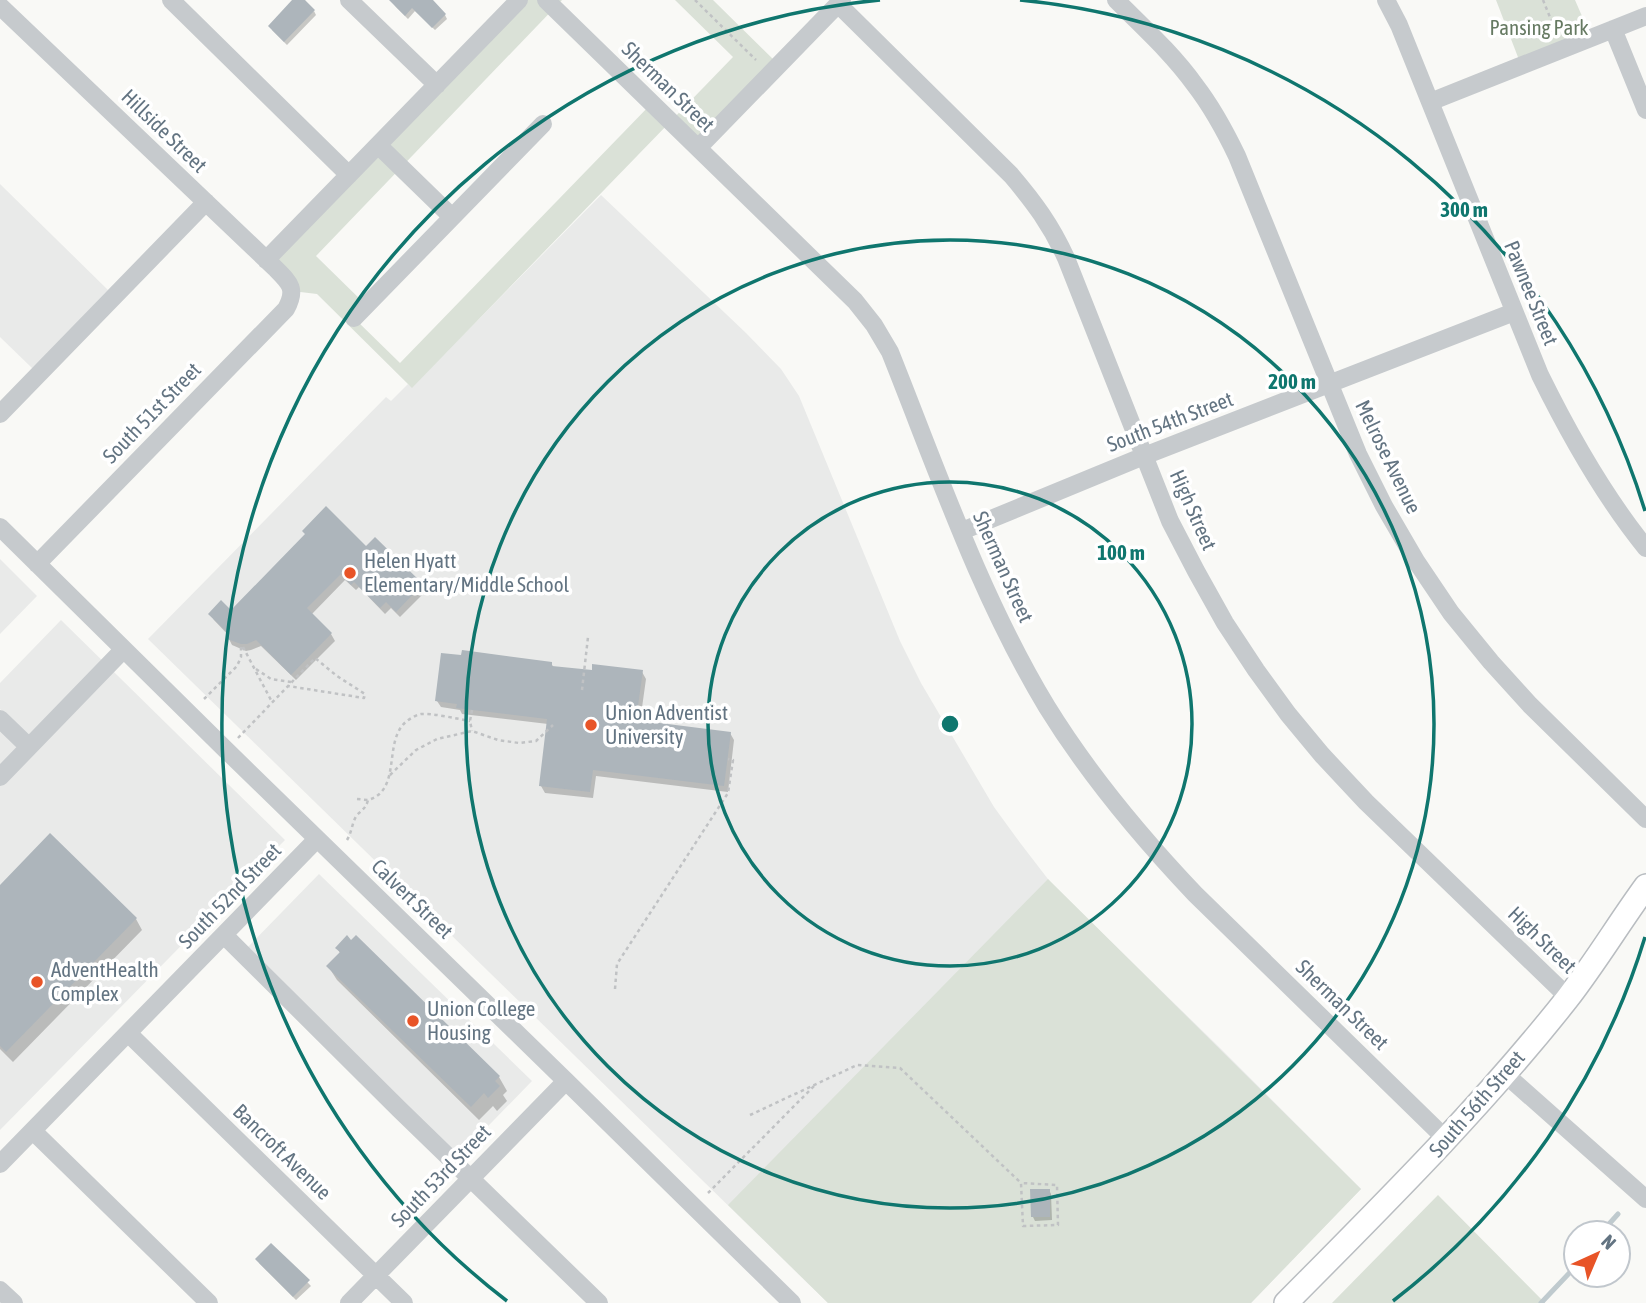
<svg xmlns="http://www.w3.org/2000/svg" width="1646" height="1303" viewBox="0 0 1646 1303" font-family="'Asap Condensed',sans-serif">
<style>
.built{fill:#e9eae9}
.green{fill:#dae1d7}
.shadow{fill:#0003}
.lines{fill:none;stroke-linecap:round;stroke-linejoin:round}
.stream{stroke:#bfcace;stroke-width:5}
.building{fill:#adb5bb}
.major-casing{stroke:#b9bdc1;stroke-width:26}
.path{stroke:#c0c2c4;stroke-width:2.5;stroke-dasharray:3.5 3.5;stroke-linecap:butt}
.minor{stroke:#c6cacd;stroke-width:18}
.major{stroke:#fff;stroke-width:23}
.ring{fill:none;stroke:#0f766e;stroke-width:3.5}
.poi-dot{fill:#e85427;stroke:#fff;stroke-width:2.5}
.labels{text-anchor:middle;stroke-width:7;stroke-linejoin:round;paint-order:stroke}
.park-label{font-size:21px;fill:#667a62;stroke:#fff}
.street-label{font-size:21px;fill:#637482;stroke:#fff}
.poi-label{font-size:21px;fill:#637482;stroke:#fff;text-anchor:start}
.centre{fill:#0f766e;stroke:#fff;stroke-width:3.5}
.ring-label{font-size:21px;text-anchor:middle;font-weight:bold;fill:#0f766e;stroke:#fff;stroke-width:7;stroke-linejoin:round;paint-order:stroke}
</style>
<rect width="100%" height="100%" fill="#f9f9f6"/>
<path class="built" d="M0,184L108,290L33,369L0,337Z
M601,195L746,333L781,369L799,396L900,641L921,683L994,807L1021,844L1051,883L1218,1046L1361,1189L1251,1303H828L148,639L386,397L391,401L408,384L412,387Z
M0,559L37,596L0,634Z
M61,620L285,840L0,1130V725L13,722L0,709V683Z
M319,874L532,1081L459,1156L247,948Z"/>
<path class="green" d="M519,0H562L316,256L366,305L354,318L400,363L652,103L671,121L733,57L675,0H713L779,65L698,148L670,122L412,388L317,294L292,291L266,260Z
M1496,0H1575L1591,37L1521,65Z
M1048,879L1361,1189L1251,1303H828L728,1205Z
M1438,1195L1545,1303H1332Z"/>
<path class="shadow" d="M396,0H426L445,15L447,19L435,30L415,11L408,19L396,7L393,3Z
M314,11L316,15L287,45L272,30Z
M366,548L421,585L425,592L400,617L391,608L385,614L359,587L356,590L345,580L311,615L331,634L335,641L296,680L261,646L251,650L246,651L232,645L229,639L230,637L214,620L210,614L231,612Z
M551,663L554,668L593,672H642L646,679L640,722L730,733L734,740L728,792L596,776L593,798L545,793L541,786L548,724L462,714L460,710L441,707L437,701Z
M0,887L136,919L142,930L13,1062L0,1049Z
M337,948L499,1077L507,1091L503,1095L507,1101L497,1111L493,1106L479,1120L337,980L328,966L340,953Z
M1049,1190L1051,1194L1052,1220L1035,1221L1033,1217Z
M271,1245L311,1286L296,1300L259,1263Z"/>
<g class="lines">
<path class="stream" d="M1601,1233L1618,1214
M1541,1303L1576,1266"/>
</g>
<path class="building" d="M292,0H305L315,10L284,42L268,26Z
M389,0H433L446,14L432,28L412,8L405,16Z
M326,506L366,546L375,537L423,584L396,612L386,602L380,608L354,582L351,585L341,574L307,608L332,633L291,675L256,640L247,644H241L227,639L230,635L208,614L221,600L231,610L305,534L302,531Z
M462,650L552,662V666L592,670V664L643,670L636,720L731,732L724,786L593,770L590,792L539,786L547,719L456,708L457,704L435,701L441,653L461,655Z
M50,833L137,918L6,1052L0,1046V885Z
M347,935L351,940L356,935L500,1076L495,1081L500,1086L488,1098L484,1093L471,1107L326,966L340,952L335,948Z
M1030,1189H1050V1217H1031Z
M271,1243L310,1280L293,1297L255,1259Z"/>
<g class="lines">
<defs>
<path id="major" d="M1286,1303C1383,1205 1481,1108 1567,999C1595,963 1619,923 1646,886"/>
</defs>
<use href="#major" class="major-casing"/>
<path class="path" d="M695,0L756,60
M1543,0L1556,32
M243,647L272,702
M256,669L271,679L291,682
M582,690L588,637
M204,699L237,666L241,657V644
M472,710L470,721L472,731
M238,738L315,658L337,676L365,694L364,698L288,686
M390,775L416,750L437,739L472,731L498,740L519,743L536,741L553,725
M357,799L368,800
M347,840C352,832 352,822 357,815C363,809 366,808 368,800C403,790 382,740 407,721C411,718 416,715 421,714C433,713 458,719 470,721
M615,989L617,964L728,793L733,760L728,759
M750,1115L857,1065L900,1068L1021,1183L1023,1226L1058,1225L1057,1185L1021,1183
M708,1193L814,1086"/>
<path class="minor" d="M171,0L349,175
M349,0L437,85
M546,0L855,301L874,325L890,352C938,472 980,596 1047,707C1089,775 1140,836 1195,894L1447,1140
M1116,0C1143,27 1172,53 1195,85C1212,107 1225,131 1237,156L1358,454L1384,506L1416,561L1451,613L1491,662L1530,705L1646,819
M1386,0L1399,25L1540,375C1570,436 1603,495 1646,548
M838,4L1011,175C1034,202 1051,225 1066,258L1170,521L1196,571L1225,623L1256,670L1288,714L1322,755L1366,802L1568,997
M0,6L275,268C290,283 297,289 286,309L37,564
M1613,29L1646,110
M1430,102L1646,16
M378,145L452,217
M698,148L842,0
M266,260L519,0
M354,318L543,124
M0,414L206,202
M0,527L226,750L566,1081L792,1303
M962,531L1144,456L1514,312
M0,719L29,747
M0,777L123,650
M224,935L399,1109L599,1303
M128,1033L404,1303
M1505,1074L1646,1199
M33,1131L209,1303
M0,1164L317,839
M0,1290L14,1303
M349,1303L566,1081"/>
<use href="#major" class="major"/>
</g>
<g class="ring">
<circle cx="950" cy="724" r="242"/>
<circle cx="950" cy="724" r="484"/>
<path d="M1645 937A727 727 0 0 1 1393 1301M507 1301A727 727 0 0 1 880 0M1020 0A727 727 0 0 1 1645 511"/>
</g>
<g class="poi-dot">
<circle cx="350" cy="573" r="7"/>
<circle cx="591" cy="725" r="7"/>
<circle cx="37" cy="982" r="7"/>
<circle cx="413" cy="1021" r="7"/>
</g>
<g class="labels">
<g class="park-label">
<text x="1539" y="35">Pansing Park</text>
</g>
<g class="street-label">
<text transform="translate(668 87) rotate(44)" y="7">Sherman Street</text>
<text transform="translate(164 131) rotate(44)" y="7">Hillside Street</text>
<text transform="translate(1531 293) rotate(68)" y="7">Pawnee Street</text>
<text transform="translate(152 413) rotate(-46)" y="7">South 51st Street</text>
<text transform="translate(1170 422) rotate(-21)" y="7">South 54th Street</text>
<text transform="translate(1388 457) rotate(64)" y="7">Melrose Avenue</text>
<text transform="translate(1193 510) rotate(66)" y="7">High Street</text>
<text transform="translate(1003 567) rotate(66)" y="7">Sherman Street</text>
<text transform="translate(230 896) rotate(-46)" y="7">South 52nd Street</text>
<text transform="translate(412 899) rotate(44)" y="7">Calvert Street</text>
<text transform="translate(1542 940) rotate(44)" y="7">High Street</text>
<text transform="translate(1342 1005) rotate(44)" y="7">Sherman Street</text>
<text transform="translate(1477 1104) rotate(-49)" y="7">South 56th Street</text>
<text transform="translate(282 1152) rotate(44)" y="7">Bancroft Avenue</text>
<text transform="translate(441 1176) rotate(-46)" y="7">South 53rd Street</text>
</g>
<g class="poi-label">
<text x="364" y="568">Helen Hyatt<tspan x="364" dy="24">Elementary/Middle School</tspan></text>
<text x="605" y="720">Union Adventist<tspan x="605" dy="24">University</tspan></text>
<text x="51" y="977">AdventHealth<tspan x="51" dy="24">Complex</tspan></text>
<text x="427" y="1016">Union College<tspan x="427" dy="24">Housing</tspan></text>
</g>
</g>
<circle cx="950" cy="724" r="10" class="centre"/>
<g class="ring-label">
<text x="1464" y="217">300 m</text>
<text x="1292" y="389">200 m</text>
<text x="1121" y="560">100 m</text>
</g>
<g transform="translate(1597 1254) rotate(44)"><circle r="33" fill="#ffffff" stroke="#c1c7cd" stroke-width="2"/>
<path d="M0-5L12 26L0 18L-12 26Z" fill="#e85427"/>
<text y="-10" font-size="19" font-weight="bold" text-anchor="middle" fill="#637482">N</text>
</g>
</svg>
